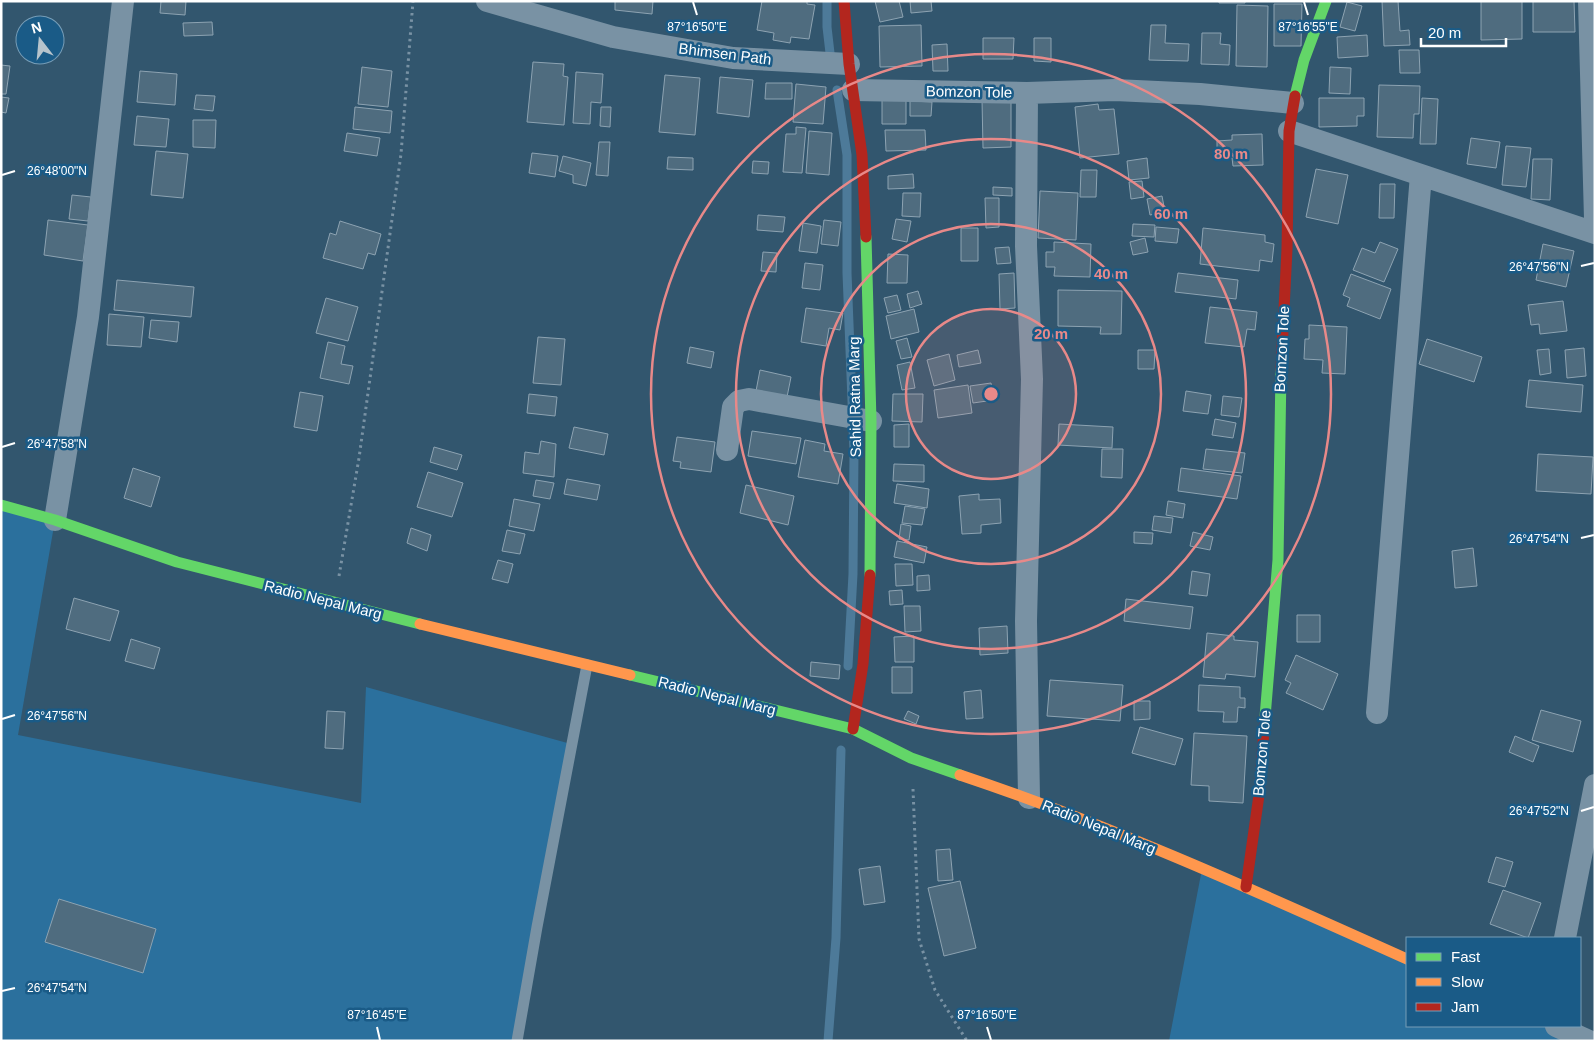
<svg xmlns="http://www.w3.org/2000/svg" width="1596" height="1042" viewBox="0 0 1596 1042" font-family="Helvetica,sans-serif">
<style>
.green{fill:#2b709d}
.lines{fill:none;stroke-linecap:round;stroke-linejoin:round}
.stream{stroke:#4d7a99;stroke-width:9}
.building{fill:#4f6c7f;stroke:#8da3b2}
.path{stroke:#7992a4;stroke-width:3;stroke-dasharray:2.5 4;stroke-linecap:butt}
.lane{stroke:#7992a4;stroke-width:11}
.street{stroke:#7992a4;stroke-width:22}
.fast{stroke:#63d668;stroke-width:11}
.slow{stroke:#ff974d;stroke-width:11}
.jam{stroke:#b3261e;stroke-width:11}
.ticks{fill:none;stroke:#fff;stroke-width:2}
.ring{fill:none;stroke:#e88989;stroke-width:2.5}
.labels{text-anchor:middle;stroke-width:5;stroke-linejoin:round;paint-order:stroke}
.street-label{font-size:15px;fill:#fff;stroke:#1a5b87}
.ticks-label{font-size:12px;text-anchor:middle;fill:#fff;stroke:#1a5b87;stroke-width:5;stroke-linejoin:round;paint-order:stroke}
.centre{fill:#e88989;stroke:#1a5b87;stroke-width:2.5}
.ring-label{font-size:15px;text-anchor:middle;font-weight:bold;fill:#e88989;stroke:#1a5b87;stroke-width:5;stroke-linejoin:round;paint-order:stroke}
</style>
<rect width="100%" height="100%" fill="#32566e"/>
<path class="green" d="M1,505L55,520L18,735L361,803L366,687L571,744L517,1041H1Z
M1202,869L1407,959V1026H1556L1589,1041H1169Z"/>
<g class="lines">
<path class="stream" d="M827,1V27L830,53
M837,90L847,155V273L854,452L853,574L848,666
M828,1041L836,938L841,750"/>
</g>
<path class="building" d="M161,1H186L185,15L160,13Z
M615,1H653L652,14L615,10Z
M762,1H807V4L815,5L809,39L791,37L790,43L773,40L774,33L757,30Z
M875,1H899L903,17L880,22Z
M910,1H931L932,11L911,13Z
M1219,1H1245V3H1219Z
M1382,1H1398L1400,31L1409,30L1410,45L1384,46Z
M1481,1H1522V39L1481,40Z
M1533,1H1574L1575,32H1533Z
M1347,2L1362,6L1355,31L1340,27Z
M1274,4H1302L1301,46H1274Z
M1237,5L1268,6L1267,67L1236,66Z
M212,22L213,35L184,36L183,23Z
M921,25L922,66L880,67L879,26Z
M1151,25H1166L1165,43L1189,44L1188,61L1149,60Z
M1202,33H1221L1220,44L1230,45L1229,65L1201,64Z
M1367,35L1368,56L1338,58L1337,37Z
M983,38H1014L1013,59H983Z
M1034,38H1051V62L1034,61Z
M947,44L948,71H933L932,45Z
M1399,50H1419L1420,73H1400Z
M533,62L564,64L563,76L568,77L564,125L527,122Z
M1,65L10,66L6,94H1Z
M362,67L392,71L388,107L358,104Z
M1330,67L1351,68L1350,94L1329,93Z
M140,71L177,74L175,105L137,102Z
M576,72L603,74L601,103L591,102L590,124L573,123Z
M665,75L700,78L695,135L659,132Z
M720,77L753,80L749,117L717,113Z
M766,83H792V99H765Z
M796,84L826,87L823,124L793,122Z
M1379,85L1420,86L1419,114H1414L1413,138L1377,137Z
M196,95L215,96L213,111L194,109Z
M1,97L9,98L6,113L1,112Z
M1319,98H1364V116H1357V126L1319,127Z
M1422,98L1438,99L1436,144H1420Z
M906,99V124H882V100Z
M982,100H1011V147L983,148Z
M910,101L932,102L931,116H910Z
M1098,104L1099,110L1114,109L1119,154L1080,158L1075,107Z
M355,107L392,111L390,133L353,129Z
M601,107H611L610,127L600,126Z
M137,116L169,119L166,147L134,145Z
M193,120H216L215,148L193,147Z
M796,127L806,128L802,173L783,172L786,134H796Z
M885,130H925L926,150L886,151Z
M809,131L832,133L829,175L806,173Z
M347,133L380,138L377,156L344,151Z
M1262,134L1263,165L1233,166L1232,158H1217V141L1232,140V135Z
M1471,138L1500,142L1496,168L1467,164Z
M599,142H610L608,176L596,175Z
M1506,146L1531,148L1526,187L1502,185Z
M156,151L188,154L183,198L151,195Z
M532,153L558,156L555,177L529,173Z
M563,156L591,163L586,186L573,183V175L559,171Z
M668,157L693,158V170L667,169Z
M1147,158L1149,178L1129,180L1127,161Z
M1533,159H1552L1550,200L1531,199Z
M753,161L769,162L768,174L752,173Z
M1316,169L1348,175L1338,224L1306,217Z
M1081,170H1097L1096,197H1080Z
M913,174L914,188L888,189V176Z
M1142,181L1144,197L1131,199L1129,182Z
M1380,184H1395L1394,218H1379Z
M993,187L1012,188V196L993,195Z
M1040,191L1078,193L1076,240L1038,238Z
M903,193H921L920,217L902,216Z
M72,195L91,197L88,221L69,219Z
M1162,196L1165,212L1150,215L1147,199Z
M985,198H999V227L986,228Z
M758,215L785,217L783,232L757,230Z
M896,219L911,221L907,242L892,239Z
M48,220L88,225L83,261L44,255Z
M824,220L841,222L838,246L821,244Z
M340,221L381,234L375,255L368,253L363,269L323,258L330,233L336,235Z
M803,223L821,226L817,253L799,251Z
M1133,224L1155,225L1154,237L1132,236Z
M1156,227L1179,229L1177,243L1155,241Z
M961,228H978V261H961Z
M1203,228L1265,235V242L1274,244L1272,262L1260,260L1259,271L1200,264Z
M1145,238L1148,252L1133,255L1130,242Z
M1054,242L1091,244L1090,277L1054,276L1055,267H1046V252H1054Z
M1380,242L1398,249L1384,282L1353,270L1362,248L1375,253Z
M1543,244L1574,251L1566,287L1536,280Z
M1009,247L1011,263L997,264L995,248Z
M763,252L777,253L776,272L761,271Z
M888,254L908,255L907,283H887Z
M805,263L823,265L820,290L802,288Z
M1014,273L1015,308L1000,309L999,274Z
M1178,273L1238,280L1236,299L1175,292Z
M1351,274L1391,289L1380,319L1347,306L1350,298L1343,295Z
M117,280L194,287L191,317L114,310Z
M1058,290L1122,291L1121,334H1100L1101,327L1058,326Z
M918,291L922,304L910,308L907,294Z
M897,295L901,310L888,313L884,298Z
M326,298L358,307L348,341L316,333Z
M1563,301L1567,331L1540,334L1539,324L1531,325L1528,305Z
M1210,307L1257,312L1255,330L1247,329L1244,347L1205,343Z
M806,308L843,313L840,330L829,328L826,346L801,342Z
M914,309L919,332L891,339L886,316Z
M109,314L144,317L141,347L107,345Z
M151,320L179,322L177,342L149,338Z
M1309,325L1347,327L1345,374L1322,373L1323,360L1304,359L1305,339H1309Z
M538,337L565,339L561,385L533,383Z
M907,338L912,357L901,359L896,341Z
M1427,339L1482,357L1474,382L1419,364Z
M328,342L345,346L341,364L353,366L349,384L320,378Z
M690,347L714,352L711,368L687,363Z
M1584,348L1586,376L1567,378L1565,350Z
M1549,349L1551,373L1540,375L1537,350Z
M978,350L981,363L959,367L957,355Z
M1138,350H1155L1154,369H1138Z
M949,354L955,380L934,386L927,360Z
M910,362L915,388L902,390L897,365Z
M760,370L791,377L787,397L756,391Z
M1529,380L1583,385L1581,412L1526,407Z
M991,383L994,400L973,403L970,386Z
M968,385L972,413L938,418L934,390Z
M1186,391L1211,395L1208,414L1183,411Z
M300,392L323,396L317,431L294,427Z
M529,394L557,397L555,416L527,413Z
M893,394H923L922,422L892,421Z
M1223,396L1242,398L1239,417L1221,415Z
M1215,419L1236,423L1233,438L1212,435Z
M909,424V447H894V425Z
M1059,424L1113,427L1112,448L1058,445Z
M574,427L608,434L604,455L569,448Z
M752,431L801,438L796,464L748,456Z
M677,437L715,442L711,472L680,468L681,462L673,461Z
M805,440L825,444L824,451L843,454L838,484L798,477Z
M541,441L556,444L554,477L523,473L525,452L539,454Z
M434,447L462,455L457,470L430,462Z
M1102,449H1123L1122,478L1101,477Z
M1206,449L1245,453L1242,473L1203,469Z
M1538,454L1593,457L1591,494L1536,491Z
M894,464L924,465V482L893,481Z
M133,468L160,477L151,507L124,498Z
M1181,468L1241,476L1237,499L1178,491Z
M428,472L463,483L452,517L417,507Z
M567,479L600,485L597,500L564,494Z
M536,480L554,483L550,499L533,496Z
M897,484L929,489L927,508L894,503Z
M746,485L794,496L788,525L740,513Z
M979,494V500L1000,499L1001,523L981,525V533L962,534L959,496Z
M514,499L540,504L534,531L509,526Z
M1168,501L1185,504L1183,518L1166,515Z
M905,506L925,509L922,525L902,523Z
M1154,516L1173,518L1171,533L1152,530Z
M901,524L911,526L909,540L899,539Z
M411,528L431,535L427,551L407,543Z
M507,530L525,534L520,554L502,551Z
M1134,532L1153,533L1152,544L1134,543Z
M1193,532L1213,537L1210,550L1190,546Z
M897,541L927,547L924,563L894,557Z
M1473,548L1477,586L1455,588L1452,551Z
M498,560L513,564L508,583L492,579Z
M895,564H912L913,585L896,586Z
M1192,571L1210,574L1207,596L1189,594Z
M929,575L930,590L917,591V576Z
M902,590L903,604L890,605L889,591Z
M74,598L119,611L110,641L66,629Z
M1126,599L1193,607L1190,629L1124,621Z
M904,606H920L921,631L905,632Z
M1297,615H1320V642H1297Z
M1007,626L1008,653L980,655L979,628Z
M1207,633L1234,636V640L1258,642L1255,677L1226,674L1225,679L1203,677Z
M914,636V662H895L894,637Z
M131,639L160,648L154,669L125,661Z
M1296,655L1338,674L1323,710L1286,693L1291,683L1285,680Z
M811,662L840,665L839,679L810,676Z
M892,667H912V693H892Z
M1050,680L1123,685L1120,721L1047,716Z
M1199,685L1240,687V698H1245V708L1238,707L1237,722H1223L1224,712L1198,711Z
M981,690L983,718L966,719L964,692Z
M1134,701H1150V719L1134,720Z
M1541,710L1581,721L1573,752L1532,740Z
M327,711L345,712L343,749L325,748Z
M908,711L919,716L916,724L904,719Z
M1140,727L1183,739L1175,765L1132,753Z
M1194,733L1247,736L1243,803L1209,801V786L1191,785Z
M1515,736L1539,746L1533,762L1509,752Z
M950,849L953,880L938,881L936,850Z
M1496,857L1513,862L1505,887L1488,882Z
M880,866L885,902L864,905L859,869Z
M960,881L976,948L944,956L928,888Z
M1503,890L1541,903L1528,938L1490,924Z
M59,899L156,929L143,973L45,942Z"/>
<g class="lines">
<path class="path" d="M339,576L359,458L401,154L413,1
M913,789L919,939L935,990L967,1041"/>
<path class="lane" d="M517,1041L537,927L587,665"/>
<path class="street" d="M487,1L613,37L733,58L849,64
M1589,1L1595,219
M853,90L1027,93L1115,90L1200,94L1293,103
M1027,93L1026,246L1032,379L1026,621L1029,798
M1289,131L1595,233
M727,450L733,407L739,401L749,399L871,421
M55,520L88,317L123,1
M1377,713L1421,175
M1565,938L1595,785
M1556,1026L1589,1041"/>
<path class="fast" d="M1295,96L1304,60L1326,1
M866,237L871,421L870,575
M1,505L55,520L177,562L420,624
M630,675L853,729L911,758L960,775
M1265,717L1278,560L1281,370"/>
<path class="slow" d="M420,624L630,675
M960,775C1113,826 1260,893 1407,959"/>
<path class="jam" d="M844,1L849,64L862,155L866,237
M1281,370L1287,249L1289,131L1295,96
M853,729L863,664L870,575
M1246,887L1259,795L1265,717"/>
</g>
<path class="ticks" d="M693,2L697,15M1304,2L1308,15M2,175L15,171M1581,266L1594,263M2,447L15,443M1581,538L1594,535M2,719L15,715M1581,811L1594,807M2,991L15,988M377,1027L380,1040M987,1027L991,1040"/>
<circle cx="991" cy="394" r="85" fill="#e88989" fill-opacity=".12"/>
<g class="ring">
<circle cx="991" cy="394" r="85"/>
<circle cx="991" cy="394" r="170"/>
<circle cx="991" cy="394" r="255"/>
<circle cx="991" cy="394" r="340"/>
</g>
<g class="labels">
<g class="street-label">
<text transform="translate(725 54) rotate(7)" y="5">Bhimsen Path</text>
<text transform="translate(969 92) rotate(1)" y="5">Bomzon Tole</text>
<text transform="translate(1282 349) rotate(-87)" y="5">Bomzon Tole</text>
<text transform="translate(855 397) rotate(-91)" y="5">Sahid Ratna Marg</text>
<text transform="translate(323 600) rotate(14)" y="5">Radio Nepal Marg</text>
<text transform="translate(717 696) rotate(14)" y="5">Radio Nepal Marg</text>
<text transform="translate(1262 753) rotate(-85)" y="5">Bomzon Tole</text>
<text transform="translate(1099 827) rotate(22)" y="5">Radio Nepal Marg</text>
</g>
</g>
<g class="ticks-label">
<text x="697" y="31">87°16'50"E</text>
<text x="1308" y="31">87°16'55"E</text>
<text x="57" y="175">26°48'00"N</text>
<text x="1539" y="271">26°47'56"N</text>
<text x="57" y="448">26°47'58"N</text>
<text x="1539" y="543">26°47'54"N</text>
<text x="57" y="720">26°47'56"N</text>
<text x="1539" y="815">26°47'52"N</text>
<text x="57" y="992">26°47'54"N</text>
<text x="377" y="1019">87°16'45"E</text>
<text x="987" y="1019">87°16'50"E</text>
</g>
<circle cx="991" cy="394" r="8" class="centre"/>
<g class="ring-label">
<text x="1231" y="159">80 m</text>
<text x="1171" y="219">60 m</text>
<text x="1111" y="279">40 m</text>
<text x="1051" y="339">20 m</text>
</g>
<rect width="1596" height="1042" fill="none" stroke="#ffffff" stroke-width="5"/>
<rect x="1406" y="937" width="175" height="90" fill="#1a5b87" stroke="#769db7"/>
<rect x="1416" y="953" width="25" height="8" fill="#63d668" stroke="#769db7"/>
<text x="1451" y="962" font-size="15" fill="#ffffff">Fast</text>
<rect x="1416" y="978" width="25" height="8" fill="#ff974d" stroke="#769db7"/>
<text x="1451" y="987" font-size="15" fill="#ffffff">Slow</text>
<rect x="1416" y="1003" width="25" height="8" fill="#b3261e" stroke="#769db7"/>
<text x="1451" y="1012" font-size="15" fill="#ffffff">Jam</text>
<g transform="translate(40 40) rotate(344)"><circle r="24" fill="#1a5b87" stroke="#769db7"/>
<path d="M0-4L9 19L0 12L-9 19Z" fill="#b7c4cc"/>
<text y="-8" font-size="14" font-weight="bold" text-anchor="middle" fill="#ffffff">N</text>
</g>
<path d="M1421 38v8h85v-8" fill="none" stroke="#ffffff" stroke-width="2.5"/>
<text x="1428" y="38" font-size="15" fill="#ffffff" stroke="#1a5b87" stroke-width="4" paint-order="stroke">20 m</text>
</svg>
